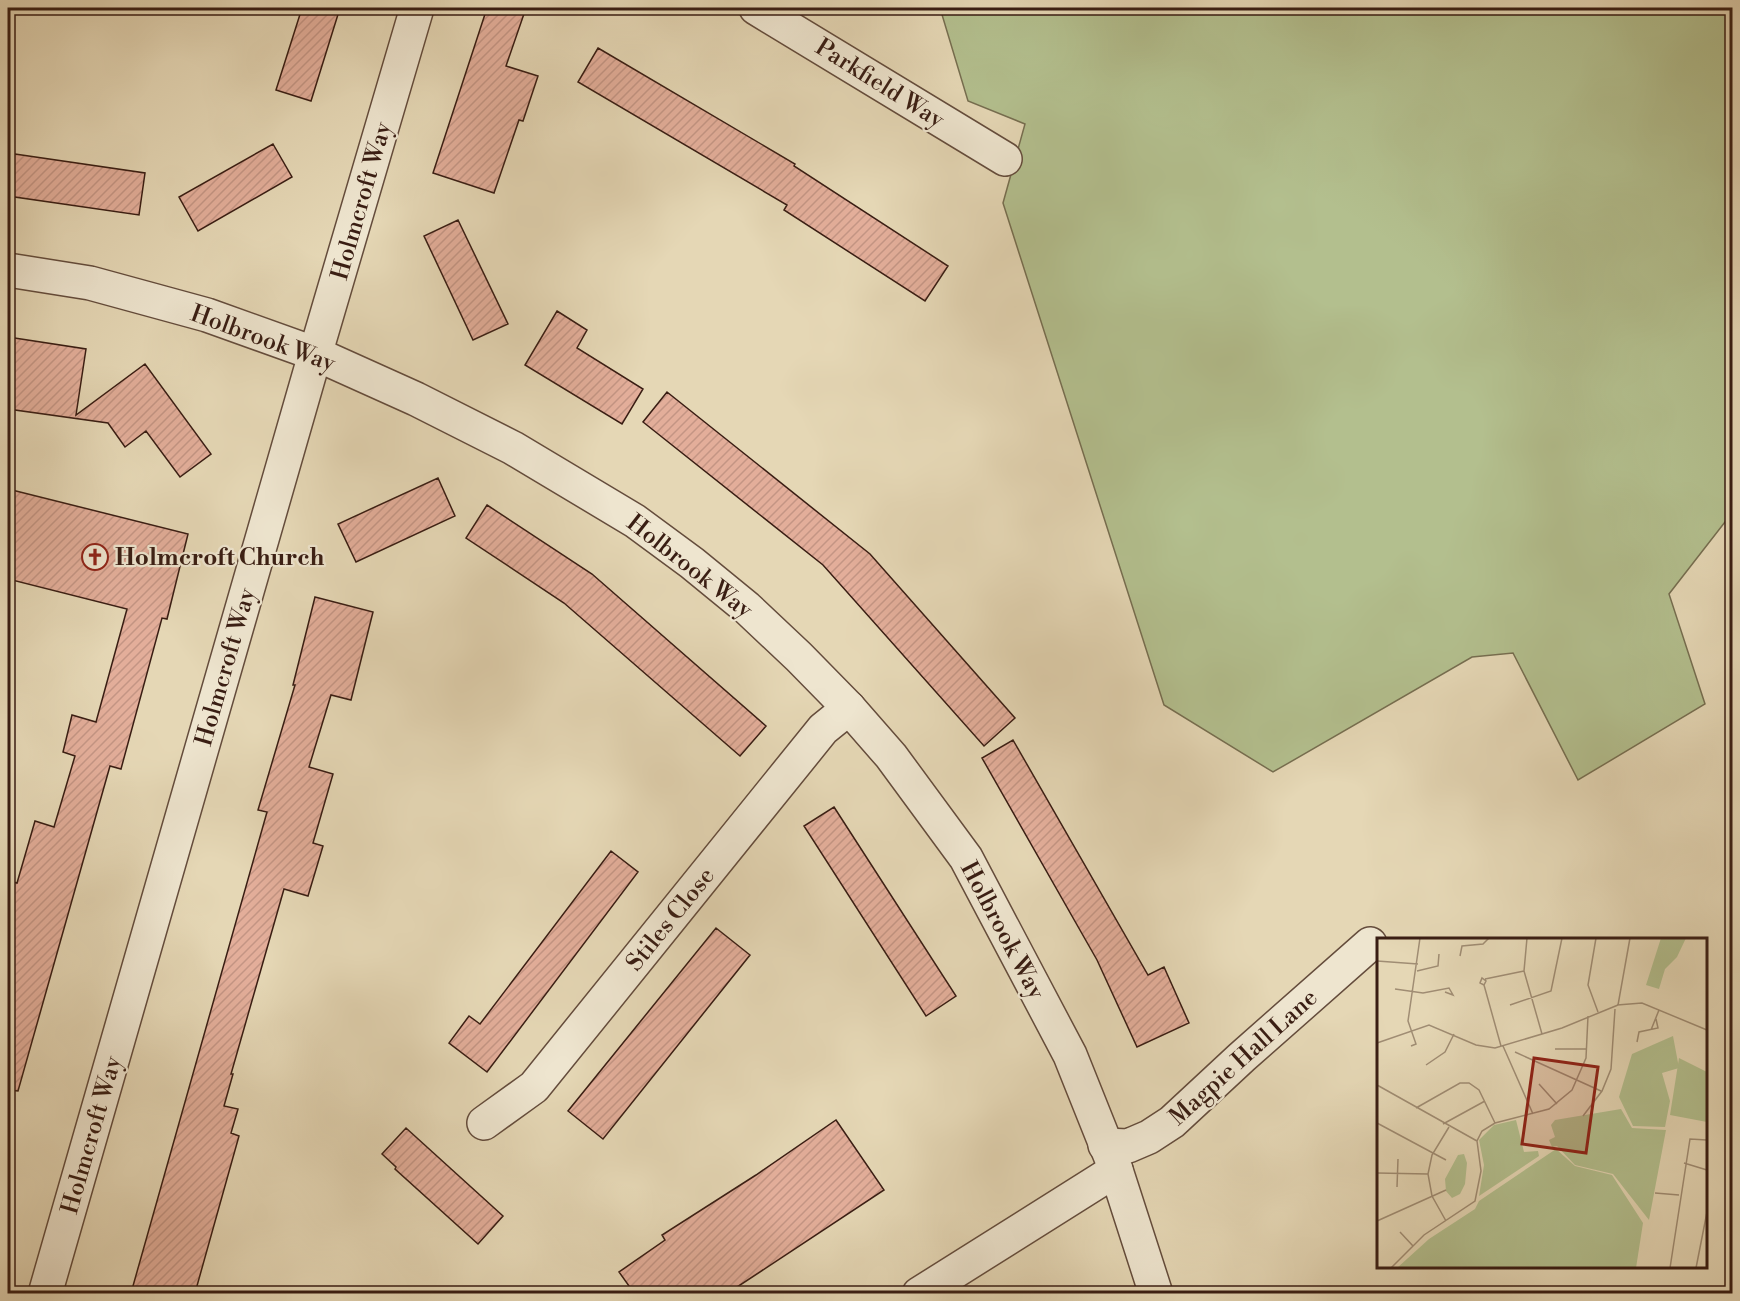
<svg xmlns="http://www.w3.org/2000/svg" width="1740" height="1301" viewBox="0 0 1740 1301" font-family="'Libre Bodoni',serif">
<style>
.green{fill:#b3bf8e;stroke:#766e50;stroke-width:1.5}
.building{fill:url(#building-hatch);stroke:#391d13;stroke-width:1.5}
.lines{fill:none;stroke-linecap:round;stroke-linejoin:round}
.minor-casing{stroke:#644c3c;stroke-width:36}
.tertiary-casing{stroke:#644c3c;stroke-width:36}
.minor{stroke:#eee5cf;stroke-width:33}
.tertiary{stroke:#eee5cf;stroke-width:33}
.labels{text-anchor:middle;stroke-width:4.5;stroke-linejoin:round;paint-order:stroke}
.street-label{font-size:24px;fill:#391d13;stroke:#eee5cf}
.poi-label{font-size:24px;font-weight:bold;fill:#391d13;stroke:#eee5cf;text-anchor:start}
.inset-road{fill:none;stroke:#a08d74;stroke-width:1.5}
.view{fill:#8f2418;fill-opacity:0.15;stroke:#8f2418;stroke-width:3}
.inset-edge{fill:none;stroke:#391d13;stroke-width:3}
</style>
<defs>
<pattern id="building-hatch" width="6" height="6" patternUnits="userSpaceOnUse" patternTransform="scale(1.5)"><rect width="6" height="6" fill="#e3ae9a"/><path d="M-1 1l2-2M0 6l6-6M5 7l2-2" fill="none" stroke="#c49584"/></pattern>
</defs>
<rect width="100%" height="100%" fill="#e5d7b5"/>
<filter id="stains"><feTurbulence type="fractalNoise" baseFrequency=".00333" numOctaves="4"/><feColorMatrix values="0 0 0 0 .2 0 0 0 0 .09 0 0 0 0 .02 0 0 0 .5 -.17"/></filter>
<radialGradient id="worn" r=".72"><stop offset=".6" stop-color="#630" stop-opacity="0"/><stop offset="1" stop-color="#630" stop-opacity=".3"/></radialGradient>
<path class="green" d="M940,8H1732V513L1669,594L1705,704L1578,780L1513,653L1472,657L1273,772L1164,705L1003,203L1025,124L968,101Z"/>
<path class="building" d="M302,8H340L311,101L276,90Z
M487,8H526L506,66L538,76L523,121L519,120L494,193L433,173Z
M598,48L795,164L794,166L948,266L925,301L784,210L787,205L578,82Z
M273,144L292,177L198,231L179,197Z
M8,153L145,173L139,215L8,196Z
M458,220L508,324L473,340L424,236Z
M557,311L587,330L577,348L643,389L622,424L525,365Z
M8,337L86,349L76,415L145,364L211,454L180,477L146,431L125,447L108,423L8,409Z
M667,392L870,554L1015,718L984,746L823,565L643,422Z
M438,478L455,516L356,562L338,524Z
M8,489L188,534L167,619L162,618L121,769L110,766L18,1091L8,1090V881L17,883L35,821L54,827L75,756L63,752L72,715L96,722L127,609L8,579Z
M487,505L592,574L766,726L740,756L564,603L466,538Z
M315,597L373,612L351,700L331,695L309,767L333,774L313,843L323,846L308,896L284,889L231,1074H233L224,1106L238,1109L231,1133L239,1136L195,1293H131L267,812L258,810L295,685H293Z
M1013,740L1148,975L1164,967L1189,1023L1137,1047L1097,960L982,758Z
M834,807L956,996L926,1016L804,826Z
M611,851L638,872L487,1072L449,1043L469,1016L480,1024Z
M716,928L750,955L603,1139L568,1111Z
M836,1120L884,1190L728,1293H634L619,1272L665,1240L662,1235L756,1175Z
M406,1128L503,1216L478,1244L395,1169L396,1167L382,1154Z"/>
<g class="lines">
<defs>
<path id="minor" d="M756,8L1005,159
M484,1123L534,1087L823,729L849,708
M1105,1145L1128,1146L1149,1137L1172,1122L1242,1057L1370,944
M45,1294L310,372L417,8
M919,1294L1116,1170"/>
<path id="tertiary" d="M8,270L90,283L207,315L316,354L416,399L513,448L635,521L692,563L747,608L799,657L849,708L891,756L966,858L1070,1055L1116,1170L1156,1294"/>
</defs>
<use href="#minor" class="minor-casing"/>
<use href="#tertiary" class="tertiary-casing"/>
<use href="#minor" class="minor"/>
<use href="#tertiary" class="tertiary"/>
</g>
<defs>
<symbol id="church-ring" viewBox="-11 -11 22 22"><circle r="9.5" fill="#eee5cf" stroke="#8f2418" stroke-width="1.5"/><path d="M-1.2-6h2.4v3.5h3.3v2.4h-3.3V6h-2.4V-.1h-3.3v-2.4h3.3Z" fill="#8f2418"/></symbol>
</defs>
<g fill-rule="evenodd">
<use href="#church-ring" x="80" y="542" width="30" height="30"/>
</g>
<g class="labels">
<g class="street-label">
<text transform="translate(880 83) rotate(32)" y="8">Parkfield Way</text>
<text transform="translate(361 201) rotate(-74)" y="8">Holmcroft Way</text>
<text transform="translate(263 338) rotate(20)" y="8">Holbrook Way</text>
<text transform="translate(690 566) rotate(38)" y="8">Holbrook Way</text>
<text transform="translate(225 667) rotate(-74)" y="8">Holmcroft Way</text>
<text transform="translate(670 919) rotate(-51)" y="8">Stiles Close</text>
<text transform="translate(1003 930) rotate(62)" y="8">Holbrook Way</text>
<text transform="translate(1243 1057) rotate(-42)" y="8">Magpie Hall Lane</text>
<text transform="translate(91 1135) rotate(-74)" y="8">Holmcroft Way</text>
</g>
<g class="poi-label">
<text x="115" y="565">Holmcroft Church</text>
</g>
</g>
<g transform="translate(1377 938)">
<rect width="330" height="330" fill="#e5d7b5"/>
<path d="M302,120L330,134V184L293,177ZM244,171L255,190L289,192L272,282L236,236L198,227L180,208L175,209L172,202L178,199L174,187L178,182ZM179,211L198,228L235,237L266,285L259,330H20L52,301L98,271L102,263ZM87,216L90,225L88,246L83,256L75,260L69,253L68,241L81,217Z" fill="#b3bf8e"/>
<path d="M284,0H309L300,19L288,31L282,51L269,47ZM296,98L302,130L285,135L293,163L288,189L256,188L242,159L255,116ZM116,312L125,330H106V320Z" fill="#b3bf8e"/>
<path d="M139,182L147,214L161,213L162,218L102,258L107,227L102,202L117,187Z" fill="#b3bf8e"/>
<path class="inset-road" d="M150,0L147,33L165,96M219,0L211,47L221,74M83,18L85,8L106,6L112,0M0,23L41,26M40,33L61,28L62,16M108,41L147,33M107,47L103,45L105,40L109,43L107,47L124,108M18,51L46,55L72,50L76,57L68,54M133,67L174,53L185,0M240,67L265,65L330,92M241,67L253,0M274,92L282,72M260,104L262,94L281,90L279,81M0,105L52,87L99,107L118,110L185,90L241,67M34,108L39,106L31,83L43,0M126,108L156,176M178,111H210M138,114L224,153M49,127L68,114L77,96M162,146L180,166M0,147L100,203M39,170L83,145H92L102,152L118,185M206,178L225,153L234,131L238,71M0,185L69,222M66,186L108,163M307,225L330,232M0,235L51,236M20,249L21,221M278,255L302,257M0,283L69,252M69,283L55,258L51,236L55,217L72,189M23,294L36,308M14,330L47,297L98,263L104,233L100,203L105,193L118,185L172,171L195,152L209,120L211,78M293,330L313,201L330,202M319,330L330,274"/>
<path class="view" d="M157,120L221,129L209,215L145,206Z"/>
<rect width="330" height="330" class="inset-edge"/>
</g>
<rect width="1740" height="1301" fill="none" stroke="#e5d7b5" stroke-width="30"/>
<rect x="9" y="9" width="1722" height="1283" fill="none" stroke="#391d13" stroke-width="3"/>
<rect x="15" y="15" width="1710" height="1271" fill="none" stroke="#391d13" stroke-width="1.5"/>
<rect width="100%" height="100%" filter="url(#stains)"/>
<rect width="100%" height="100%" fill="url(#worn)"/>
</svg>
